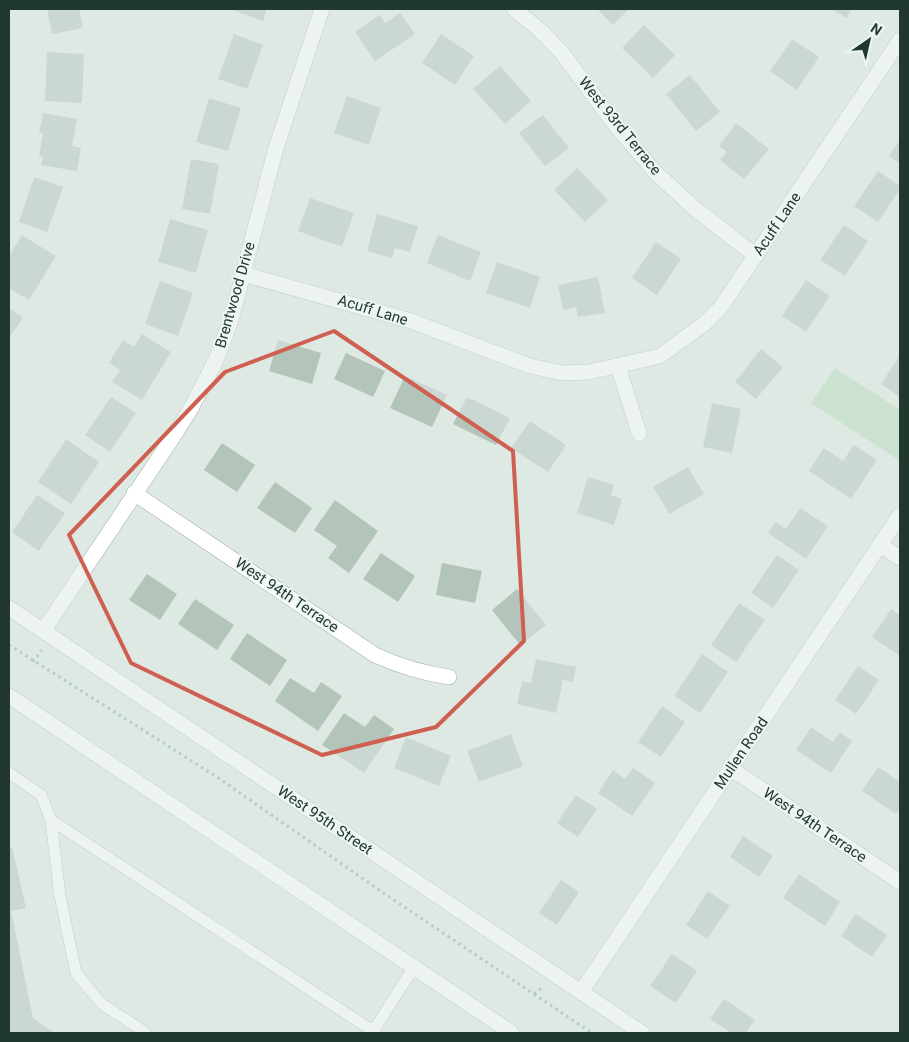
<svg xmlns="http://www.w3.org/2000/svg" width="909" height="1042" viewBox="0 0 909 1042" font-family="Roboto,sans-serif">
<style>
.green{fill:#b7dabb}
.building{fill:#b3c4bb}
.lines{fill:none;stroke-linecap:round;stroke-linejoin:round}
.service-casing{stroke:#a1b0a9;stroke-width:12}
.minor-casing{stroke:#a1b0a9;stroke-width:16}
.secondary-casing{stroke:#9eb5a9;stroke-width:16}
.path{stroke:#7fac98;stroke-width:3;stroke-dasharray:2.5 4;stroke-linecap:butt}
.service{stroke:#fff;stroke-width:11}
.minor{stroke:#fff;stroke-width:15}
.secondary{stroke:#fff;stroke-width:15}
.marked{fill:none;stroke:#cf6051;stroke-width:4;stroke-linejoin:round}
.labels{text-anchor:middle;stroke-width:4;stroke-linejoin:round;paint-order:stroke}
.street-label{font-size:15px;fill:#20382e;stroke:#eef6f1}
</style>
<rect width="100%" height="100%" fill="#dee9e3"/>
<path class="green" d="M835,368L900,410V461L811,403Z"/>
<path class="building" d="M47,9H79L83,28L52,34Z
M230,9H267L263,21Z
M597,9H629L613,25Z
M832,9H852L846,18Z
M400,13L415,34L375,61L355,32L380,15L385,23Z
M644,25L675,55L653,78L622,48Z
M234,34L263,45L247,89L218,79Z
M441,34L474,56L455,85L422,63Z
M792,39L819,57L797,90L770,71Z
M47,52L84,54L82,103L45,101Z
M500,66L531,101L505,124L473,89Z
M690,75L720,112L696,131L666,94Z
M347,96L381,108L369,145L334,133Z
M209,98L241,108L228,151L196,142Z
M43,113L77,119L72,146L81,148L77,171L41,165L43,157L39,156L43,133H39Z
M543,115L569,148L545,166L519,133Z
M736,123L769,149L744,179L720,160L727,152L719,146Z
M900,140V164L889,156Z
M191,159L219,164L210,214L182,209Z
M577,168L608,200L585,222L554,190Z
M878,171L900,186V189L878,222L854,206Z
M34,177L63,187L47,232L19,222Z
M310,198L354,213L342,247L298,231Z
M377,214L418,226L410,252L395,248L392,258L367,251Z
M170,219L208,230L196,273L158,262Z
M844,225L868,241L845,276L820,260Z
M22,235L56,256L29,300L9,288V256Z
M438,235L481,252L470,281L427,263Z
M656,242L681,259L657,295L632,278Z
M497,262L540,277L530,308L486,293Z
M598,277L605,313L578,317L576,307L563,310L558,285Z
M806,280L830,296L806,332L782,316Z
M160,281L193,293L178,336L145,324Z
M9,308L23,318L9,338Z
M142,334L171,352L142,400L112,382L120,370L109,363L123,340L134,347Z
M278,340L321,353L312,384L269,371Z
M761,349L783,367L756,399L735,382Z
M346,353L385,371L373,397L334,379Z
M900,355V397L881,384Z
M405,376L447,395L432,427L390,408Z
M111,397L136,413L110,452L85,435Z
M467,397L510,418L496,445L453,424Z
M712,403L741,409L732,453L703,447Z
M530,421L566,445L548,472L511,448Z
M66,439L99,462L71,504L38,482Z
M222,443L255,465L237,492L204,470Z
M854,445L877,460L851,499L809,471L824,448L843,461Z
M688,467L704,494L669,514L653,487Z
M588,477L614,485L611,495L622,499L614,525L577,513Z
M275,482L312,508L295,533L257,508Z
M37,495L65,513L39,551L12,532Z
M335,500L378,531L349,573L328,558L337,546L314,530Z
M800,508L828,526L806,559L768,533L776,522L786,529Z
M381,553L415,576L398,602L363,579Z
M777,555L799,570L773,608L751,593Z
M442,563L482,571L475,603L436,595Z
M147,574L177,594L160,620L129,600Z
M517,589L546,625L520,645L492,610Z
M195,599L234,625L217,650L178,624Z
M739,603L765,620L736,662L711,645Z
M891,609L900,615V656L872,637Z
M247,633L287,660L270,686L230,659Z
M702,654L728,672L700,713L674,696Z
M536,659L576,667L573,682L563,680L556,713L517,704L522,681L531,683Z
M858,666L879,680L856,714L835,700Z
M290,678L314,693L321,682L342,696L318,731L275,701Z
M662,706L685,722L661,757L638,742Z
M344,713L365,727L374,715L394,729L364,773L322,745Z
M811,727L833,742L840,732L852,741L831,773L796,750Z
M511,734L523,766L479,782L467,751Z
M406,737L451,756L439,786L394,768Z
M878,767L900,782V807L896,814L862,791Z
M633,768L655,783L632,816L598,793L613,770L625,779Z
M576,795L597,809L578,837L557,823Z
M743,836L773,856L759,877L730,857Z
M12,847L26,908L11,911L33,1018L55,1033H9V848Z
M799,874L840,902L825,926L783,898Z
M561,880L579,892L557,925L539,913Z
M708,891L730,906L707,939L686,925Z
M856,914L887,935L872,957L841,936Z
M672,954L697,971L676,1003L650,986Z
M724,999L755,1020L746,1033H731L710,1019Z"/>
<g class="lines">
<defs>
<path id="service" d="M9,773L41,795L51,820L376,1033
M51,820L60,896L76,973L102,1004L146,1033
M372,1033L414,967"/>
<path id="minor" d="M514,9L541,31L562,53L616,126L655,172L694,208L756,256
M243,274L411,321L530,366L563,373L589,372L660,356L704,324L721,307L900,40
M618,366L639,433
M134,493L375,655C399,666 422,673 449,677
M880,545L900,558
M9,608L642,1033
M43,631L171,440L190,410L216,360L231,320L276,148L322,9
M730,768L900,882
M581,992L900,515"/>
<path id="secondary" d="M9,696L512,1033"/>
</defs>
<use href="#service" class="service-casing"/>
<use href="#minor" class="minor-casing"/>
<use href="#secondary" class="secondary-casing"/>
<path class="path" d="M9,645L217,777L385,894L592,1033
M33,662L42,650
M534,994L543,987"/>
<use href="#service" class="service"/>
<use href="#minor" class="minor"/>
<use href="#secondary" class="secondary"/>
</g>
<path d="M0 0H909V1042H0ZM334,331L513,451L524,641L436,727L322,755L131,663L69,535L225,372Z" fill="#dee9e3" fill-opacity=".55" fill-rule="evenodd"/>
<path class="marked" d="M334,331L513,451L524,641L436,727L322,755L131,663L69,535L225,372Z"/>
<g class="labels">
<g class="street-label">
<text transform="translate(620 126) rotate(51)" y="5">West 93rd Terrace</text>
<text transform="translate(777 224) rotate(-56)" y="5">Acuff Lane</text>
<text transform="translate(235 295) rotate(-74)" y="5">Brentwood Drive</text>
<text transform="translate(373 310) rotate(17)" y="5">Acuff Lane</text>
<text transform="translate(287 595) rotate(34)" y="5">West 94th Terrace</text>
<text transform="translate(741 753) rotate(-56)" y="5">Mullen Road</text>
<text transform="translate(325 820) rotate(34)" y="5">West 95th Street</text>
<text transform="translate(815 825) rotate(34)" y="5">West 94th Terrace</text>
</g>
</g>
<rect width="909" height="1042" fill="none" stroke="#20382e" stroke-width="20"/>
<g transform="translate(869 40) rotate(34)" stroke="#eef6f1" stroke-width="4" paint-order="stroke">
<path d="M0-4L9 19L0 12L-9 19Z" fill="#20382e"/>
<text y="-8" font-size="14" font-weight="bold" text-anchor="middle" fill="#20382e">N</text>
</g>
</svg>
